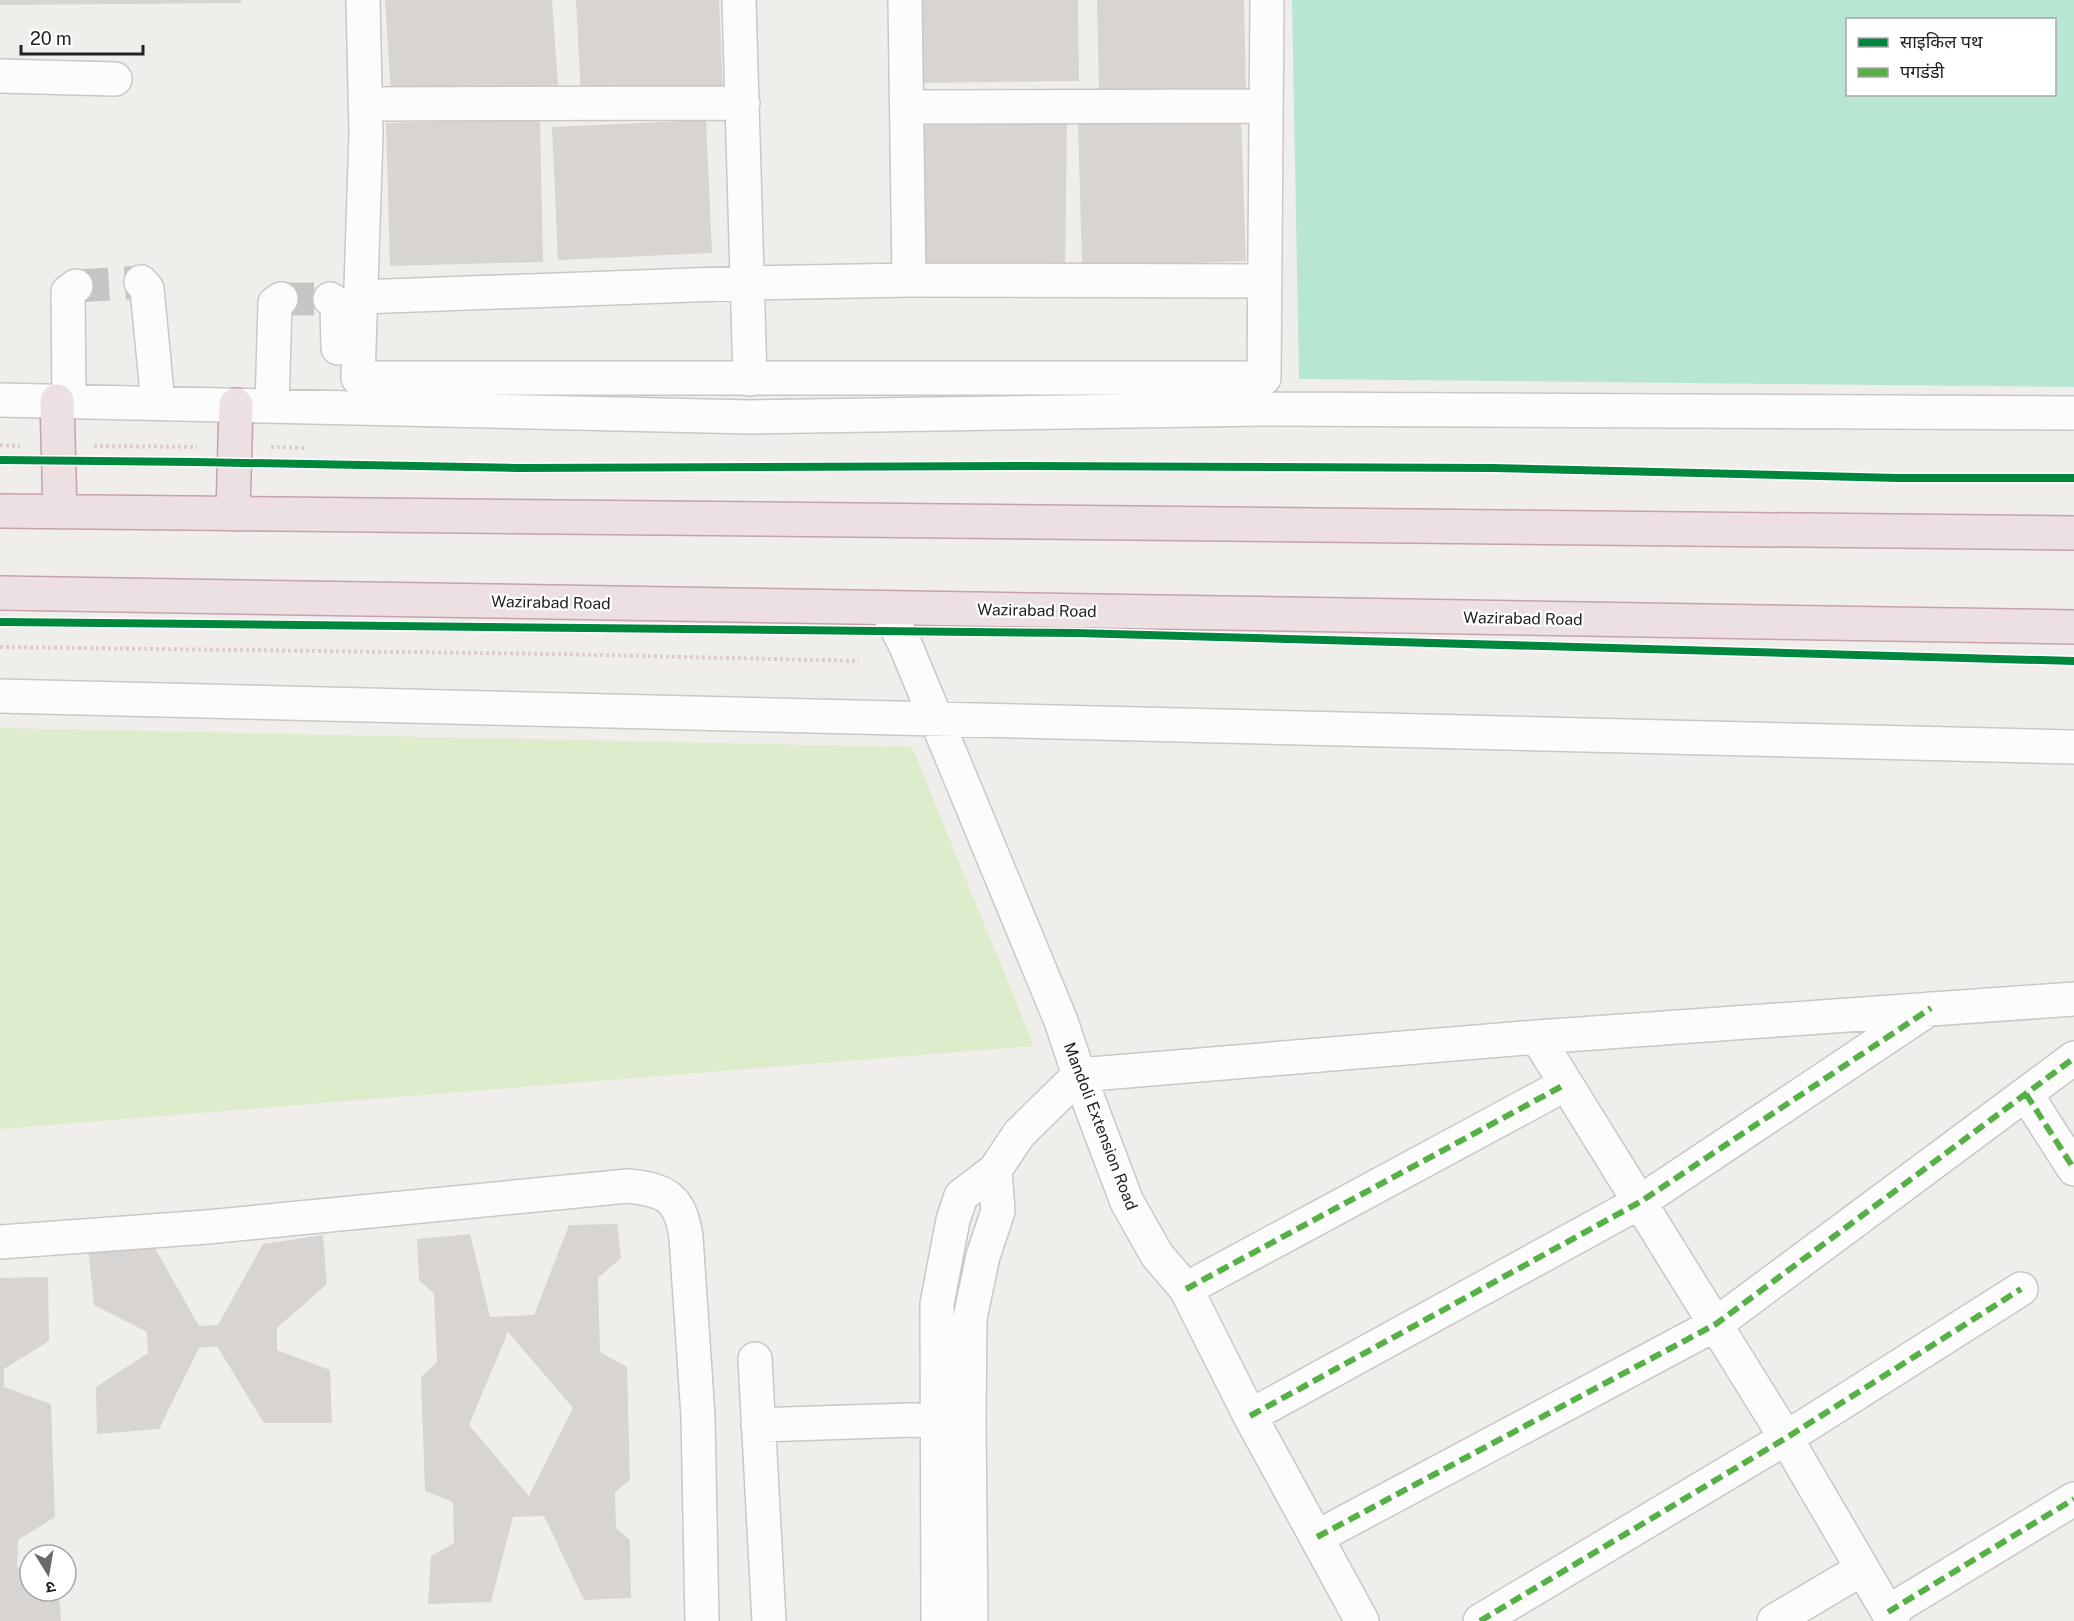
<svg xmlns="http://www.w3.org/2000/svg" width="2074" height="1621" viewBox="0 0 2074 1621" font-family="'Public Sans','Noto Sans Devanagari',sans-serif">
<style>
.grass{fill:#ddeccb}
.pitch{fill:#b7e6d2;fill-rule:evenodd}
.building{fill:#d7d4d2;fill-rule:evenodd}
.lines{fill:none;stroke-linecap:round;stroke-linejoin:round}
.minor-tunnel{stroke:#c7c5c3;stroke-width:33;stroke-dasharray:33 16;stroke-linecap:butt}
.minor-casing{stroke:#c9c8c7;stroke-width:36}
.highway-casing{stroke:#c5a2ac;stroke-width:36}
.path{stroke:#dccecd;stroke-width:4;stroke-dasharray:3 3;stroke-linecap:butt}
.minor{stroke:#fdfcfc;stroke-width:33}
.highway{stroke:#ece0e2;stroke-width:33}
.quiet{stroke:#55b145;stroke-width:6;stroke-dasharray:12 6;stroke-linecap:butt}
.cycleway-casing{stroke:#fff;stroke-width:11}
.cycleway{stroke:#00873e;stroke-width:8}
.labels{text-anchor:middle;stroke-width:4.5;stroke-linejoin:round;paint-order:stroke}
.street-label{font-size:16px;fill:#222;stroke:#fff}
</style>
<rect width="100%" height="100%" fill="#f0eeeb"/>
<path class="grass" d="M0,728L912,747L1034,1046L0,1129Z"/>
<path class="pitch" d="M1292,0H2074V387L1299,379ZM1848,20H2054V94H1848Z"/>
<path class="building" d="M0,0H241V3L0,5Z
M385,0H552L558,85L391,95Z
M576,0H719L723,90L581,98Z
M916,0H1078L1079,81L917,83Z
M1097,0H1244L1246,91L1099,94Z
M918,115L1067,117L1065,275L915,274Z
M1241,117L1246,261L1082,267L1078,122Z
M540,119L543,262L390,266L386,123Z
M706,120L712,253L558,260L552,127Z
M617,1224L621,1258L598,1278L600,1352L627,1367L630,1480L615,1492L616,1528L630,1540L631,1598L584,1600L544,1516L513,1517L491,1602L428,1604L431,1556L454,1543L453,1502L425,1491L421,1377L437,1362L434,1294L419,1280L417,1239L470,1234L490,1317L534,1315L569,1225ZM508,1332L573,1408L529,1496L469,1425Z
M323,1235L327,1284L277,1328V1350L330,1370L332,1423H264L217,1346L199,1348L159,1429L97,1434L96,1387L148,1353L147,1332L94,1305L88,1247L153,1245L199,1326L218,1325L263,1244Z
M48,1277L49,1341L4,1369V1387L51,1404L55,1517L18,1540L17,1567L30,1572V1591H59L61,1621H0V1278Z"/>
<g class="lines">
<path class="minor-tunnel" d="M76,286L141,282
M281,299H330"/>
<defs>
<path id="minor" d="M363,0L366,134L358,378H1264L1267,0
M739,0L750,379
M905,0L909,280
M0,76L115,79
M365,104L743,103
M907,107L1266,106
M141,282L147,289L158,403
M360,297L748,283L909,280L1264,281
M330,299L337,304L338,348
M0,400L750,417L1263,409L2074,413
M69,401L68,292L76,286
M272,406L275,303L281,299
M886,608L905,644L1061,1021L1079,1075L1127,1202L1157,1255L1186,1289L1250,1416L1362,1621
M0,696L2074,747
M1537,1037L1786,1438L1893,1621
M2026,1094L2074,1169
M0,1242L207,1227L628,1186C666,1190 680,1197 686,1237L698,1416L702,1621
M1186,1289L1566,1084
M755,1359L769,1621
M1250,1416L1640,1202L1929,1009
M758,1425L910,1420L958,1421
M1317,1537L1716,1324L2074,1058
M1888,1612L2074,1499
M938,1621L937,1304L953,1220L961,1196L995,1170L1019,1134L1079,1075L1537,1037L2074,999
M971,1621L969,1421L970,1318L983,1256L998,1211L995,1170
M1480,1621L1786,1438L2021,1289
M1774,1621L1862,1569"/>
<path id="highway" d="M57,401L60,512
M0,511L2074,533
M233,514L236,405
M0,593L2074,627"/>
</defs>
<use href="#minor" class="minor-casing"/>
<use href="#highway" class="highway-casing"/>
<path class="path" d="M0,445L20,446
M94,446L197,447
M271,447L305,448
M0,647L556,654L859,661"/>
<use href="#minor" class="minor"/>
<use href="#highway" class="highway"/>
<path class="quiet" d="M2026,1094L2074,1169
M1186,1289L1566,1084
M1250,1416L1640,1202L1931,1008
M1317,1537L1716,1324L2074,1058
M1888,1612L2074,1499
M1480,1621L1786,1438L2021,1289"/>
<defs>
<path id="cycleway" d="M0,460L195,462L517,468L1025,466L1493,468L1898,478H2074
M0,622L1076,633L2074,661"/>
</defs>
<use href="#cycleway" class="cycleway-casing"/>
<use href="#cycleway" class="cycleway"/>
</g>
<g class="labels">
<g class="street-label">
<text transform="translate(551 602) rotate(1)" y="6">Wazirabad Road</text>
<text transform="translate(1037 610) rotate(1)" y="6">Wazirabad Road</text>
<text transform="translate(1523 618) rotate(1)" y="6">Wazirabad Road</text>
<text transform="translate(1101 1126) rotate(69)" y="6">Mandoli Extension Road</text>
</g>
</g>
<rect x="1846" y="18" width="210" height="78" fill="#ffffff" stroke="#a7a7a7" stroke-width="1.5"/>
<rect x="1858" y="38" width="30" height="9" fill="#00873e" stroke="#a7a7a7" stroke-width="1.5"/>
<text x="1900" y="48" font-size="18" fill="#222222">साइकिल पथ</text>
<rect x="1858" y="68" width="30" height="9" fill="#55b145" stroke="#a7a7a7" stroke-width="1.5"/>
<text x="1900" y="78" font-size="18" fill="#222222">पगडंडी</text>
<g transform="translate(48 1573) rotate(169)"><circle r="28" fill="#ffffff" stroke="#a7a7a7" stroke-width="1.5"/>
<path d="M0-4.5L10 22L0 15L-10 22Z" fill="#6a6968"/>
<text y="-9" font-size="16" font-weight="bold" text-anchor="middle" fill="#222222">उ</text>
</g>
<path d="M21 45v9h122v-9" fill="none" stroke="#222222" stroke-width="3"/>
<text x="30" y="45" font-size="18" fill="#222222" stroke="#ffffff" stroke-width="4.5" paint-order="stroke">20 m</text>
</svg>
